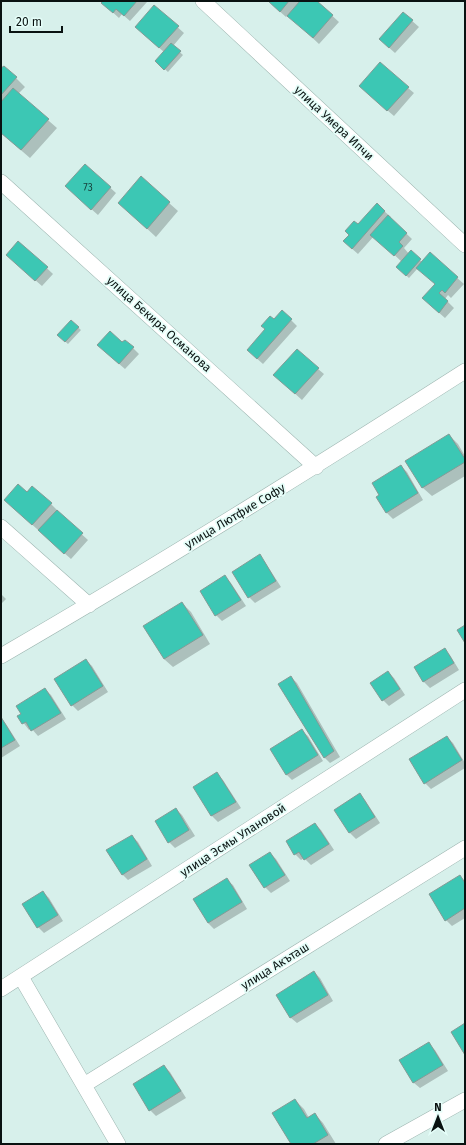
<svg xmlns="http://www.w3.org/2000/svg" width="466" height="1145" viewBox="0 0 466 1145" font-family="'Fira Sans',sans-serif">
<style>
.shadow{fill:#0003}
.building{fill:#3cc7b4;stroke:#839b96}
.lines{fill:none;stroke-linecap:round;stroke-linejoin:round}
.street-casing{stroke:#9eb6b1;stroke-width:16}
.street{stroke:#fff;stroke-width:15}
.labels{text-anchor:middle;stroke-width:3.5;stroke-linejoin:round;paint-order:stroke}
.number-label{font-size:10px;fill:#163f3a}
.street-label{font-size:12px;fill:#091211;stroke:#e4fdf8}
</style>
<rect width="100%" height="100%" fill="#d7f0eb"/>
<path class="shadow" d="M104,1H146L147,2L130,21L122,14L119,18L108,8Z
M268,1H316L339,22L319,44L288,15L286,17Z
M154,6L184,33L173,46L183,55L168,72L156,61L164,52L142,33Z
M403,13L419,27L395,53L386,45Z
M1,70L16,78L25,87L18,94L57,128L30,158L1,133Z
M408,88L414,93L394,116L366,92Z
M85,165L116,193L98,215L72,192Z
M141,178L178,211L156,237L128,211Z
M377,205L391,217L390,218L412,239L404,248L409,254L423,262L430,254L464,284L451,298L448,295L445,299L454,308L445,318L429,304L436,284L418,268L409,278L397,267L402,262L374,236L358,254L350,247L358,226Z
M19,242L53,274L42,286L13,261Z
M291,320L297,326L263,364L254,356L274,321Z
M71,321L81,330L68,344L58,335Z
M133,348L139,354L125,369L104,351Z
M318,369L324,374L302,400L281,381Z
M449,435L458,444L465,456V476L432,496L423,488L407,461Z
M401,466L407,472L423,500L393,519L387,513L377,497L381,495Z
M27,493L51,504L57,510L56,511L88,540L71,559L11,506Z
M259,556L265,562L281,587L255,603L249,597L233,572Z
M225,577L231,583L246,606L222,621L216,615Z
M1,594L6,599L1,604Z
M182,603L191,612L210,644L173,667L164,659Z
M444,650L450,655L459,670L430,688L424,682L415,667Z
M86,660L92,666L108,692L78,711L72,705Z
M388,672L394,678L405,695L389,706L383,700Z
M291,677L297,683L340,757L330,763L324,757Z
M45,689L51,695L66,719L38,736L31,728L29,730L18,716L22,714Z
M1,718L6,724L20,746L1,758Z
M302,731L308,736L323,761L292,780L286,774Z
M447,737L453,743L465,763V768L431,789L425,783Z
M217,774L223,780L241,808L218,822L212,816L195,788Z
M359,794L365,800L380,823L356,839L350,833L335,810Z
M176,809L182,815L195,836L175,848L169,842Z
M315,824L321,830L334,850L311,865L304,858L301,860L295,854Z
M132,836L138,842L152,866L128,880L122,874Z
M270,853L276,859L290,881L271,893L265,887Z
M460,876L465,881V918L452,926L446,920Z
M227,880L233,885L247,909L214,929L208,923L194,900Z
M43,892L49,898L63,921L44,933L38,927L24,904Z
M314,972L320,978L333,1001L297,1023L291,1018L277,995Z
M429,1044L435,1050L448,1071L420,1088L414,1083L401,1061Z
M164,1066L170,1072L186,1098L156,1116L150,1110Z
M295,1100L304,1109L309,1118L315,1114L323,1123L336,1144H292Z"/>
<path class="building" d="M103,1H137L124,16L116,9L113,13L101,3Z
M268,1H289L280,12Z
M300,1H317L333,15L313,38L287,16Z
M154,5L179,26L159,48L135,27Z
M403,12L413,20L389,48L379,39Z
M171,43L181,51L164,70L155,61Z
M380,62L409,87L387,111L359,86Z
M4,66L17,77L1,95V68Z
M13,88L49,119L21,150L1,133V102Z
M85,164L111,187L91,210L65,186Z
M141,176L170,202L147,229L118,203Z
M377,203L385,211L352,249L343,241L349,235L345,231L354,221L358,224Z
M388,215L407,233L399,242L403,246L394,256L370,235Z
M18,241L48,267L35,281L6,255Z
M411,250L421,259L406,276L396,267Z
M430,252L458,277L445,293L442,290L439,293L448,301L439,313L422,298L435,284L416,268Z
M282,310L292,319L257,359L247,350L265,329L261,326L270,316L274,319Z
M71,320L79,327L65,342L57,335Z
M110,331L122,342L125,340L134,347L119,364L97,345Z
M297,349L319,368L295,394L273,375Z
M449,434L465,459V462L422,488L405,461Z
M401,465L418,493L386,513L376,497L379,495L372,483Z
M18,484L27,492L32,486L52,503L32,525L4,500Z
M57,510L83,533L64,554L38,530Z
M260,554L276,581L248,598L232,572Z
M225,575L241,600L215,616L200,591Z
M182,602L203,635L164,659L143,626Z
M465,625V643L457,630Z
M445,648L454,663L423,682L414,667Z
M86,659L103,686L71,706L54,679Z
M388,671L400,689L382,701L370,683Z
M291,676L334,751L324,758L278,684Z
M45,688L61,713L31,731L26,722L22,724L17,716L21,714L16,706Z
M1,717L15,740L1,748Z
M302,729L318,755L286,775L270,749Z
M447,736L462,760L424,784L409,759Z
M217,772L236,802L211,816L193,787Z
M360,793L375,817L349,833L334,810Z
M176,808L189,830L168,843L155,821Z
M315,823L329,844L304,860L299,852L294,855L286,841Z
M132,835L147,859L122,875L106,850Z
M270,852L285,875L264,888L249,865Z
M460,875L465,883V908L445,921L429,894Z
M227,878L242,902L208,923L193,899Z
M43,891L58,915L37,928L22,904Z
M314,971L328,995L290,1018L276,995Z
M465,1023V1055L451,1032Z
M429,1042L443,1065L413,1083L399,1060Z
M164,1065L181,1091L149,1111L133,1084Z
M295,1099L307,1118L315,1113L328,1135L313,1144H291L272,1113Z"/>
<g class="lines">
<defs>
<path id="street" d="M203,1L465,245
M1,182L316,467
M1,527L89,605
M1,656C158,565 312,469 465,371
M21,977L118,1144
M1,989L465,690
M84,1085L465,848
M386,1144L465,1100"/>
</defs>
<use href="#street" class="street-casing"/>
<use href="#street" class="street"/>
</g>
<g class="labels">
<g class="number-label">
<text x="88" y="191">73</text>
</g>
<g class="street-label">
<text transform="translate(334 123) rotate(43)" y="4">улица Умера Ипчи</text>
<text transform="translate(159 324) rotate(42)" y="4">улица Бекира Османова</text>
<text transform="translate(235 516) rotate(-31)" y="4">улица Лютфие Софу</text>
<text transform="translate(233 840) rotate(-33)" y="4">улица Эсмы Улановой</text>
<text transform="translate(275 966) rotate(-32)" y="4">улица Акъташ</text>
</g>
</g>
<rect width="466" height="1145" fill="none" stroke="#091211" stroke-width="4"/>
<g transform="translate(438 1117)" stroke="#e4fdf8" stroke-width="3" paint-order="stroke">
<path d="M0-3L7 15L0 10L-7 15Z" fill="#091211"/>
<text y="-6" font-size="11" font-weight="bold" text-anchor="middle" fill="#091211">N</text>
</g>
<path d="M10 26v6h52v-6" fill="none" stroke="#091211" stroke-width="2"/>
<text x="16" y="26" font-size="12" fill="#091211" stroke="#e4fdf8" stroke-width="3" paint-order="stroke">20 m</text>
</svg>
